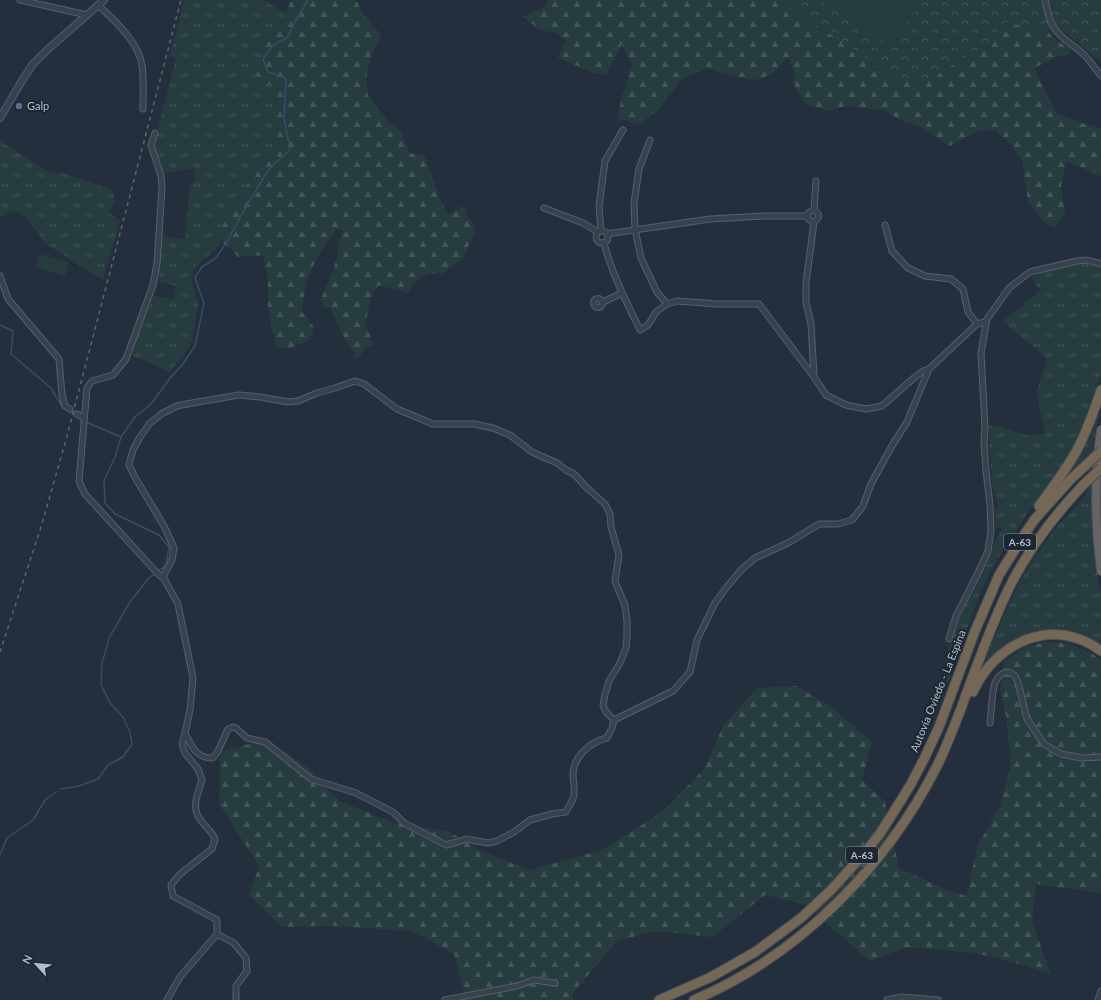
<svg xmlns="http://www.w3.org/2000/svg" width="1101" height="1000" viewBox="0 0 1101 1000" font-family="Lato,sans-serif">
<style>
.grass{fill:url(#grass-tufts)}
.forest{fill:url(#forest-firs)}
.park{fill:url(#park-crowns)}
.garden{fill:#263c3f}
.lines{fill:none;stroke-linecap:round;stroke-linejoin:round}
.stream{stroke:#394c67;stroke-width:1.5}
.minor-casing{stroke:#565f6c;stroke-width:7}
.tertiary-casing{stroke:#565f6c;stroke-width:8}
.trunk-casing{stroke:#434c59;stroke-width:10}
.motorway-casing{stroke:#434c59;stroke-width:11}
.minor{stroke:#38414e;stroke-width:5}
.tertiary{stroke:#38414e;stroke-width:6}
.trunk{stroke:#656462;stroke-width:8}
.motorway{stroke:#746855;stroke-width:9}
.rail{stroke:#5a6575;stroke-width:1.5;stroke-dasharray:4 4;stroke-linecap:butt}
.motorway-bridge-casing{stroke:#434c59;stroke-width:11;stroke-linecap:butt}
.motorway-bridge{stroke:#746855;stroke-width:9}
.service-dot{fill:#5c6f8a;stroke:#1d2633;stroke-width:1.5}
.labels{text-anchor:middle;stroke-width:4;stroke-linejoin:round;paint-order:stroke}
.shield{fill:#1d2633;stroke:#878f9c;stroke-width:1}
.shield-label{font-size:10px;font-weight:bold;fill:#b4bcc9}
.poi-label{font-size:11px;fill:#b4bcc9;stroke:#1d2633;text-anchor:start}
.street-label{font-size:11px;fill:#b4bcc9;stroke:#1d2633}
</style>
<defs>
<pattern id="grass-tufts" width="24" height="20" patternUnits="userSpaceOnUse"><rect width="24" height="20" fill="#263c3f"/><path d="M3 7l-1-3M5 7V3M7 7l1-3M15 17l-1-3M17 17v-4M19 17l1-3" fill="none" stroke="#435659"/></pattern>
<pattern id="forest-firs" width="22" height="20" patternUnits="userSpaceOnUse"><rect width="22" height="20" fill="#263c3f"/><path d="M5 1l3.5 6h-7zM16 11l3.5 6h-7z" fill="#435659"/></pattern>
<pattern id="park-crowns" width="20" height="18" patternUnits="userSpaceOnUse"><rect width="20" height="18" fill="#263c3f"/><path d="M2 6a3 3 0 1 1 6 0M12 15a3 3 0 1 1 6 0" fill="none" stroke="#435659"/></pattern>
</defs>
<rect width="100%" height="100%" fill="#242f3e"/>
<path class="grass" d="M184,0H263L286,13C281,26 279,31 266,38L278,87L276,122L279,147L263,160L228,215L220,231V241L218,247L193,269L192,283L198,305L191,345L170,372L131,355L153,296L174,299L176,286L159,282L161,236L185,239L190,183L195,182L194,168L163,173L154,143L176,58L170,56Z
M0,141L51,173H63L112,190L115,200L109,213L120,220L103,280L46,244L25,216L18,212L11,211L0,218Z
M1078,263H1086L1101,267V373L1081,430L1074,446L1062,465L1034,506L1033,505L1003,550L989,574L977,601L942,699H940L947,654L960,614L975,584L1002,528L996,527L994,510L998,507L992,482L988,427L993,425L1026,435L1045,434L1037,393L1042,373L1046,362V358L1003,321L1040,291L1032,277L1047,271Z
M1101,398V405L1092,451L1091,489L1094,545L1097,575L1101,592V648L1043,633L982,668L987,654L1009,604L1028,567L1054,530L1085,496L1087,493L1089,455L1063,479Z"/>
<path class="forest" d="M291,0H356L363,13L381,35L371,56L366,78L368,95L388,121L401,132L410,153L424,155L442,204L449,215L460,207H467L466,216L471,220L476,229L463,258L442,274C425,271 416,279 408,293L379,285L372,294L365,324L374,345L364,348L360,357L355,359L353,350L344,338L330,308L323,307L321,299L334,268L337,257L338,245L343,231L337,229C317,252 303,282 302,312L314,327L310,340L291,348L276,347L271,324L268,304V280L263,255L238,257L231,249L220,241V231L228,216L263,160L279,147L276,122L278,87L258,81L256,64L266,38L275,33L282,24Z
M548,0H787L789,5L860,53L889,77L947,69L968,52L990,46L1004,22L1048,30L1052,37L1070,49L1069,55L1058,56L1034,68L1057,114L1085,124L1101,128V176L1066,161L1061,186L1065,215L1054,228L1044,222L1028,203L1022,160L1010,144L996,130L979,131L950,146L921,127L900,120L885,111L846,106L829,111L805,104L793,83L795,74L788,57L774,72L760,80L733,76L707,68L682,79L659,109L638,125L618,118L621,100L632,65L622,44L606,75L591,72L558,58L565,40L558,33L540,30L523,17L546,6Z
M1046,642L1067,643L1092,653L1101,661V893L1036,884L1032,920L1050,973L1012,962L975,953L907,947L870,961L804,904L765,895L712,937L655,931L617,941L573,993V1000H455L465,995L454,954L412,931L332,926L282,927L249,895L259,866L219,804L220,752L267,739L308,768L339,801L395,823L450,832L479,850L529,870L602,850L662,812L704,769L723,726L757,688L796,686L832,707L872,742L862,780L885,802L899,868L951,892L967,896L977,847L1000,806L1011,764L1006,716L1000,689L1004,661L1025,647Z"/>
<path class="park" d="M787,0H1101V62L1066,33L1004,22L990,46L968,52L947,69L921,84L889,77L860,53L801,16L789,5Z"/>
<path class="garden" d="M821,0H915L919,3L892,46L820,1Z
M39,254L69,262L65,276L35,267Z"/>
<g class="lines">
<path class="stream" d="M0,325L13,331L11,354L51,388L63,408L70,412
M86,422L121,437
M60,789L79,786L98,779L108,765L123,757L132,744L130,732L123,717L110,703L101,685L102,663L110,636L130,602L148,579L166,565L169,547L159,535L115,514L105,503L104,481L115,457L121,437L135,417L151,404L171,377L182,365L195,346L204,303L198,287L195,277L202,267L216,258L228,240L243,212L265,175L272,166L290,150L284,118L286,79L278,75L268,72L263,59L273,45L287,38L295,22L308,0
M0,855L7,838L33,820L45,800L56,792"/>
<defs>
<path id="minor" d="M20,0L87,15
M1045,0C1047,8 1048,17 1052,24C1058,37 1071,43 1081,52C1089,59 1095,68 1101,76
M98,5C115,21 138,41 142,65C144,78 143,95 143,109
M155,133L151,145L161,176L162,188L157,264L153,285L126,359L113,375L92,381L87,388L79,481L85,494L159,575L163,577L178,604L193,678L190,710L185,733L182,744L185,753L198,769L202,780C198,793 191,807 200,819C205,827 211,830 215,839L212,849L180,874L171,885L173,896L217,920V934L180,977L167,1000
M650,140L639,169L634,203L635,229L641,258L657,292L667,304
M544,208L583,223L598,232
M807.5 216a5.5 5.5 0 1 1 11 0a5.5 5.5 0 1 1-11 0Z
M814,211L816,181
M814,222L806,283V302L811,324L814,376
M885,225L892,251L908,268L925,276L951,279L963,289L968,312L977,324L985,322L1009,288L1030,272L1077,261L1087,260L1101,264
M596 237a6 6 0 1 1 12 0a6 6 0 1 1-12 0Z
M601,231L599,206L605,161L623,130
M607,234L710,219L763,216H807
M604,243C612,274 626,301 640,330L648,325L656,312L667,304L677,301L717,304H759L814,377L826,395L846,405L866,409L882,406L915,377L923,371L929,369
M0,276L8,299L59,359L62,395L65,406L70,409
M593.5 303a4.5 4.5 0 1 1 9 0a4.5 4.5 0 1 1-9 0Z
M603,302L622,293
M77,414L84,418
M163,577L172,560L174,548L164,526L136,479L129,465L133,450L140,437L150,423L163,413L177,406L192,403L239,395L260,397L288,402L298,401L317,393L335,388L355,381L364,384L397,409L433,424H474L493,428L510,435L532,452L557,463L566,470L574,474L587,488L605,504L610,514L611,527L619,555L615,581L618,589L625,605L627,621V637L626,648L620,663L609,681L605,694L603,706L607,713L614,720
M949,639L956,616L978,573L988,551L991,531L990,505L986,471L984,443L985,427L981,353L987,319
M990,723L993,691L995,683L998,677L1005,672L1011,673L1015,676L1018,682L1027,719L1044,744L1061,754L1082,758L1101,757
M185,733C192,747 196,758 213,758L218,751L228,729L233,727L236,728L247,738L265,742L311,779L356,793L393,812L404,823L446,845L457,842L466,839L488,843L497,841L514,832L530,820L552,814L566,812C568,807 573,801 574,795C575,788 573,781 573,774C574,756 590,742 607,738L612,728L614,720L673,691L690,672L697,640L715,603L726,588L741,570L755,558L788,543L819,524H838L852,520L863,506L871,484L893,444L907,422L929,369L977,324
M217,934L234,943L246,958L247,971L236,986V1000
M445,1000L517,986L534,980L555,983
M887,1000L901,997L938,1000
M1098,1000L1101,991"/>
<path id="tertiary" d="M0,118L23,79L33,64L46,51L104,0"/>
<path id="trunk" d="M1101,430C1094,477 1095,525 1101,571"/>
<path id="motorway" d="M1039,506C1052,488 1066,470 1077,450C1087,431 1094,411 1101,390
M973,692C995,642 1054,615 1101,651
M659,1000L711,977L755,952L801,918L831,890L861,857L879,835L895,810L911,784L925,757L939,727L975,631L999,575L1026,532L1035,519L1070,480L1085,466
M694,1000C800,955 887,866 938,764C946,748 952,731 959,714C974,673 989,630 1008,590C1027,551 1053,517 1083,485"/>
</defs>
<use href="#minor" class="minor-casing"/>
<use href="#tertiary" class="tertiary-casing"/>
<use href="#trunk" class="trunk-casing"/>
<use href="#motorway" class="motorway-casing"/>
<use href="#minor" class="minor"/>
<use href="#tertiary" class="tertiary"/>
<use href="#trunk" class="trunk"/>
<use href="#motorway" class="motorway"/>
<path class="rail" d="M0,652L41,527L66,440L181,0"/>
<defs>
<path id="motorway-bridge" d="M1085,466L1101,451
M1083,485L1101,468"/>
</defs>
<use href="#motorway-bridge" class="motorway-bridge-casing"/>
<use href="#motorway-bridge" class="motorway-bridge"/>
</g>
<circle class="service-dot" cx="19" cy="106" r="4"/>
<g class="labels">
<g class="shield">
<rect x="1004" y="534" width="32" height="16" rx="3"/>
<rect x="846" y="847" width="32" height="16" rx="3"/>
</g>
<g class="shield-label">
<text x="1020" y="546">A-63</text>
<text x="862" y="859">A-63</text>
</g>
<g class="poi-label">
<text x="27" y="110">Galp</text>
</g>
<g class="street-label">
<text transform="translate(938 691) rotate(-68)" y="4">Autovía Oviedo - La Espina</text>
</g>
</g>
<g transform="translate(36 964) rotate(297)" stroke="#1d2633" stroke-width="3" paint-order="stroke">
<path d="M0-3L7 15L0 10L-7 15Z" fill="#b4bcc9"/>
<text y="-6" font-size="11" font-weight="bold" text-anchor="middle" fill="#b4bcc9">N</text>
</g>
</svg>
